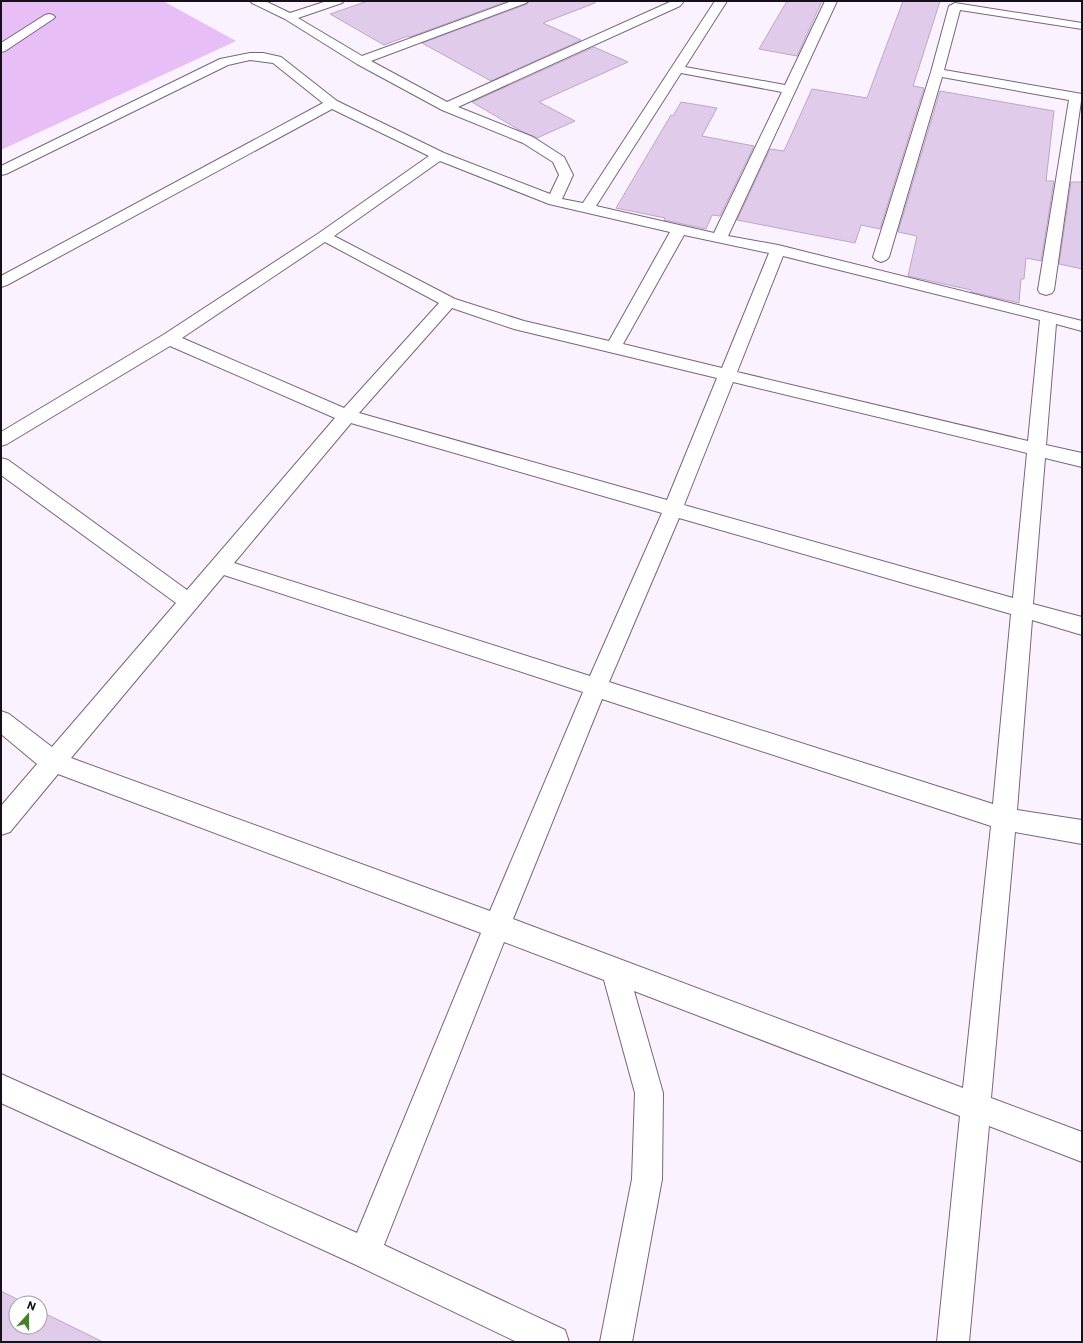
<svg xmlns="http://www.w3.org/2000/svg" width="1083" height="1343" viewBox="0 0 1083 1343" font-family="Commissioner,sans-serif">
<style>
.green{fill:#e8bef7}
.building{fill:#e1cbea;stroke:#bca7c4}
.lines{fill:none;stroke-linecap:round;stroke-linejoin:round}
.minor-casing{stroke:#78657f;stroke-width:2}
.minor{fill:#fff;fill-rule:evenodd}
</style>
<rect width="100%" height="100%" fill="#fbf2ff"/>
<path class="green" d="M1,1H163L236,41L1,150Z"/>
<path class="building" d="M368,1H508L410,37L408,36L384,45L330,14Z
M530,1H595V3L543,23L581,40L491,81L422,43L527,4Z
M787,1H822L797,56L759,49Z
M903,1H940L913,86L924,88L880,229L861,225L855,243L737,220L770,149L784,151L812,89L867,98Z
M594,47L628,62L539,102L575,121L537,138L521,131L472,102Z
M940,91L1054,111L1046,181H1054L1041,261L1026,258L1024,279H1021L1019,303L971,292V290L908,276L917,236L898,232Z
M681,102L717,108L702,136L754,146L720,216L712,215L706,229L664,220L665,218L616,208L671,115L673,116Z
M1071,182H1082V269L1059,264Z
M1,1291L25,1303H16V1327H40V1311L103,1342H1Z"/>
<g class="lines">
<defs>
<path id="minor" d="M250,1H265L290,13L327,1H344L342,3L298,18L362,56L512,1H528L526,3L371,61L447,102L672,1H684L680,6L458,107L533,137L564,157L573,175L562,199L583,203L715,1H727L685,67L785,85L825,1H837L728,236L778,245L1082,321V331L1056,324L1046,445L1082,453V467L1045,458L1033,604L1082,617V635L1032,620L1017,810L1082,820V844L1015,832L991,1098L1082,1132V1162L989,1126L969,1342H937L960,1116L634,991L663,1093L662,1179L632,1342H600L632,1179L635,1093L604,980L504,942L384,1245L565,1330L569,1342H517L354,1264L1,1103V1074L357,1233L481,933L58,774L10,832L1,835V806L37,764L1,734V711L9,714L52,747L176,603L1,475V458L8,460L187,590L335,418L170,346L7,444L1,446V432L163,335L319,233L429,156L332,109L7,285L1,287V276L323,103L273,63L250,60L228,65L6,174L1,175V166L220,59L250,53H263L281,57L337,101L444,153L550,194L559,175L553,162L523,143L442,110L357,64L285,19L252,3ZM681,73L782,92L714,233L596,206ZM440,161L549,204L670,232L609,341L524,321L455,299L334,236ZM684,235L769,253L722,368L623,344ZM325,242L439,303L344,408L182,338ZM783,256L1040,320L1028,441L737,372ZM452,308L514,329L717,378L667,500L359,413ZM733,382L1027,453L1013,598L684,505ZM351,423L662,513L590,676L234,563ZM679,518L1011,614L993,804L609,682ZM224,575L583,692L490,911L71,758ZM602,699L991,826L963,1088L513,919Z
M955,3L1082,23V29L960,10L944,70L1082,94L1054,290L1052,293L1046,295L1040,293L1038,290L1069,100L942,77L889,257L886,260L881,262L876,260L873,257L931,72L949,6Z
M49,14L53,15L55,17L53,19L5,51L1,52V43L45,15Z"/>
</defs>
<use href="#minor" class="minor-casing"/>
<use href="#minor" class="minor"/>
</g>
<rect width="1083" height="1343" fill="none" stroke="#170f1a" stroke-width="4"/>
<g transform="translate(28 1315) rotate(21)"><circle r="19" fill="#ffffff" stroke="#a29fa3"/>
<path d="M0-3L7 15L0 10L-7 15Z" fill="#458425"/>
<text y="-6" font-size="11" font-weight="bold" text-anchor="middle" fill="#170f1a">N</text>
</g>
</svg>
